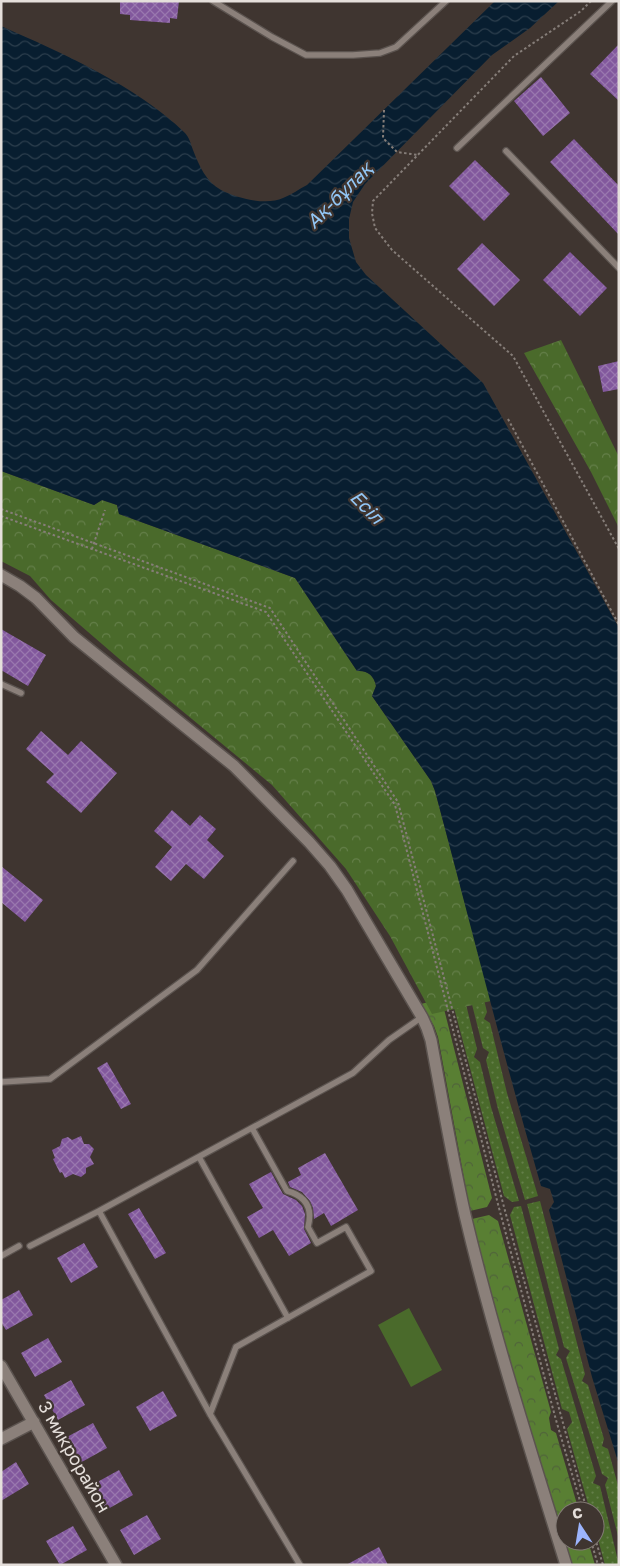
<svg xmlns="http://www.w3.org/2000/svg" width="620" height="1566" viewBox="0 0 620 1566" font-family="'Golos Text',sans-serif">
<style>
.grass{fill:url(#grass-dots)}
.forest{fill:url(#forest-crowns)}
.park{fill:url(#park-crowns)}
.garden{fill:#4a6a2b}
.water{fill:url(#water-waves)}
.building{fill:url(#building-cross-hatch)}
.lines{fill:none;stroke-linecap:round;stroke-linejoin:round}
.service-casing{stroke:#5b534f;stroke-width:8}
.minor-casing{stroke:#5b534f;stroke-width:14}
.path{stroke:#867e79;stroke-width:2;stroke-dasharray:2.5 2.5;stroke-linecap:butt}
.service{stroke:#8b807a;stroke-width:5.5}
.minor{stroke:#8b807a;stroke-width:11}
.labels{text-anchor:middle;stroke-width:4.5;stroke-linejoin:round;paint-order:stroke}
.street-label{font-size:18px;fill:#e5dfdb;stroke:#3f3530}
.water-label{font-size:19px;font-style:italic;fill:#93c7f6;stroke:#3f3530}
</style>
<defs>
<pattern id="grass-dots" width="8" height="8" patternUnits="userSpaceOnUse" patternTransform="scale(1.25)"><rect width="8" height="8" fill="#4a6a2b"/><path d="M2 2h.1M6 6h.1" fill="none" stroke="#647f49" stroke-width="1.8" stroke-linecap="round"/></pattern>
<pattern id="forest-crowns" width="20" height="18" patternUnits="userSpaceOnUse" patternTransform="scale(1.25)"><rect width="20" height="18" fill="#597f33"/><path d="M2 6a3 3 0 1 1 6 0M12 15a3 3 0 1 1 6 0" fill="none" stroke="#50643a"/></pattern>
<pattern id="park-crowns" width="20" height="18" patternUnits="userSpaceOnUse" patternTransform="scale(1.25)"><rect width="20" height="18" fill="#4a6a2b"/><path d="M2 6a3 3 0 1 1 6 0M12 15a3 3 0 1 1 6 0" fill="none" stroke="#647f49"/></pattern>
<pattern id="water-waves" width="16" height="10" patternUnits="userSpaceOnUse" patternTransform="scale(1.25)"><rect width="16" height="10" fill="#081e30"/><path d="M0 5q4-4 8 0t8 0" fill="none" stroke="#2c3e4d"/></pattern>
<pattern id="building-cross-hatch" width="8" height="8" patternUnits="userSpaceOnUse" patternTransform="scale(1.25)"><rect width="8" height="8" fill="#82589d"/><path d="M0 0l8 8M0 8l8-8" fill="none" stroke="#9977ae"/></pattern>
</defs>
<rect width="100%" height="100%" fill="#3f3530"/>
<path class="grass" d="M453,929L475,962L487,1012L484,1019L490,1023L507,1093L538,1196L525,1200L498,1109L486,1060L489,1052L483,1048Z
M448,931L477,1049L474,1057L480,1062L491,1107L519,1201L512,1202L504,1196L453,1004Z
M540,1201L585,1374L582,1381L588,1385L604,1439L602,1446L608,1449L619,1489V1540L605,1485L608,1478L602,1474L566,1358L570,1351L564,1347L527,1204Z
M521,1206L559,1349L556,1355L561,1359L596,1476L593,1483L600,1486L619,1565H605L595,1528V1511H590L567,1429L572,1422L569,1412L562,1409L510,1215L514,1207Z"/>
<path class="forest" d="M436,1000L443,1005L492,1198L487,1207L470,1211L438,1037L434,1026L421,1004Z
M489,1215L498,1221L551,1412L549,1418L551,1430L556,1433L579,1511H565V1541H588L595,1565H572C536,1450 501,1335 472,1219Z"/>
<path class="park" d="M561,340L619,457V528L591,472L524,353Z
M1,471L94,505L102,500L117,505L119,514L295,578L357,671C367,670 374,675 376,686L372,696L431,781L435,791L491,1001L432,1014L390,936L346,869L272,785L124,663L51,600L30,576L1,561Z"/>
<path class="garden" d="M409,1308L442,1370L411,1387L378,1325Z"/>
<path class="water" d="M495,1H559L530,28L492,55L365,184L353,202L349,219V238L356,262L366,275L483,383L619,628V1465L592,1377L549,1210L554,1202L550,1189L541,1186C503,1055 470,922 435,791L431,781L372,696L376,686C374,675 367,670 357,671L295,578L119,514L117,505L102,500L94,505L1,471V26C62,53 137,86 185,133C189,137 191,144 193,150C199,165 206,182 221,190C237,198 266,206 283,198C291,195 299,189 307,185Z"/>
<path class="building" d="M120,1H179L177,19L170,18V23L130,20V15L120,14Z
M619,44V101L590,74Z
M541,77L570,113L543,136L514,101Z
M574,139L619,186V235L550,162Z
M475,160L510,194L484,221L449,186Z
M482,243L520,280L494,306L457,269Z
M570,252L607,288L580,316L543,280Z
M619,361V389L603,392L598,366Z
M1,629L46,655L28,686L1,670Z
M41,731L68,755L81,741L117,773L81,813L46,782L54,774L26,749Z
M172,810L190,826L200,815L216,829L207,840L224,856L204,879L186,864L171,881L155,867L172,847L154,831Z
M1,866L43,900L25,922L1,902Z
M107,1062L131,1104L121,1109L97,1068Z
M81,1136L84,1144H89L94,1149L90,1157L94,1164L86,1168V1173L81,1177L73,1174L65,1178L62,1172L60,1173L53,1159L55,1158L52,1150L60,1146L62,1139L68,1137L72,1140Z
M325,1153L358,1210L331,1226L324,1213L314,1219L313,1208L310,1201L302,1192L290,1187L288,1182L301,1175L298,1168Z
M271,1172L283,1194L296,1200L302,1206L305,1214L304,1229L311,1243L289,1256L273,1230L259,1238L247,1217L263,1208L249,1184Z
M139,1208L166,1253L155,1259L128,1214Z
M84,1243L98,1267L71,1283L57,1258Z
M19,1290L33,1315L6,1330L1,1322V1300Z
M48,1338L62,1362L35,1377L21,1353Z
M71,1380L85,1405L58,1420L44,1395Z
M163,1391L177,1416L150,1431L136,1407Z
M93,1423L107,1448L80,1463L65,1438Z
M16,1462L29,1484L1,1501V1472Z
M119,1470L133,1495L106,1510L92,1485Z
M147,1515L161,1539L134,1555L120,1530Z
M73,1526L87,1550L60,1565L46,1541Z
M379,1547L388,1565H346Z"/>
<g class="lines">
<defs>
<path id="service" d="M213,1L272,37L306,55H353L380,53L396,47L446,1
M457,148L612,1
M506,151L619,268
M1,684L21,693
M1,1082L50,1079L197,970L293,861
M199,1157L288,1318
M99,1211L210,1414L300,1565
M30,1246L99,1211L353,1073L389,1040L422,1017
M1,1256L19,1246
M210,1414L236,1347L371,1271L346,1227L317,1243L308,1227C313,1208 306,1196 287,1191L252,1128"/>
<path id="minor" d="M1,575L20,586L36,598L74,637L234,766L309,842L330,866L347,890L422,1017L427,1028L431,1040C442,1099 452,1157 465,1215C493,1333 530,1449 566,1565
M1,1366L116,1565
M1,1439L34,1422"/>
</defs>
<use href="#service" class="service-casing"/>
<use href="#minor" class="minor-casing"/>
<path class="path" d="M591,1L581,11L514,56L373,201L372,213L375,228L392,250L513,356L619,549
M384,110L383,138L397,152L418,155
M508,419L619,625
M1,509L270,608L398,802L504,1207L587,1511
M1,516L266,612L395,805L499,1208L556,1420L583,1511
M92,549L105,510
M595,1538L603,1565
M591,1541L598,1565"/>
<use href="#service" class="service"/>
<use href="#minor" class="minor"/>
</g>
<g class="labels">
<g class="street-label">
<text transform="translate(74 1457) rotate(60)" y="6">3 микрорайон</text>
</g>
<g class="water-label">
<text transform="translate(339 195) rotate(-45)" y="7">Ақ-бұлақ</text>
<text transform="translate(367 507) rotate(45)" y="7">Есіл</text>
</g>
</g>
<rect width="620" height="1566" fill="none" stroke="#e5dfdb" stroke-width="5"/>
<g transform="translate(580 1526) rotate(348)"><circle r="24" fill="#3f3530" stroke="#817974"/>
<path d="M0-4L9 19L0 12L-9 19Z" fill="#9cb4fd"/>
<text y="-8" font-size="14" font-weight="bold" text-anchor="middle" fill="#e5dfdb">С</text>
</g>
</svg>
